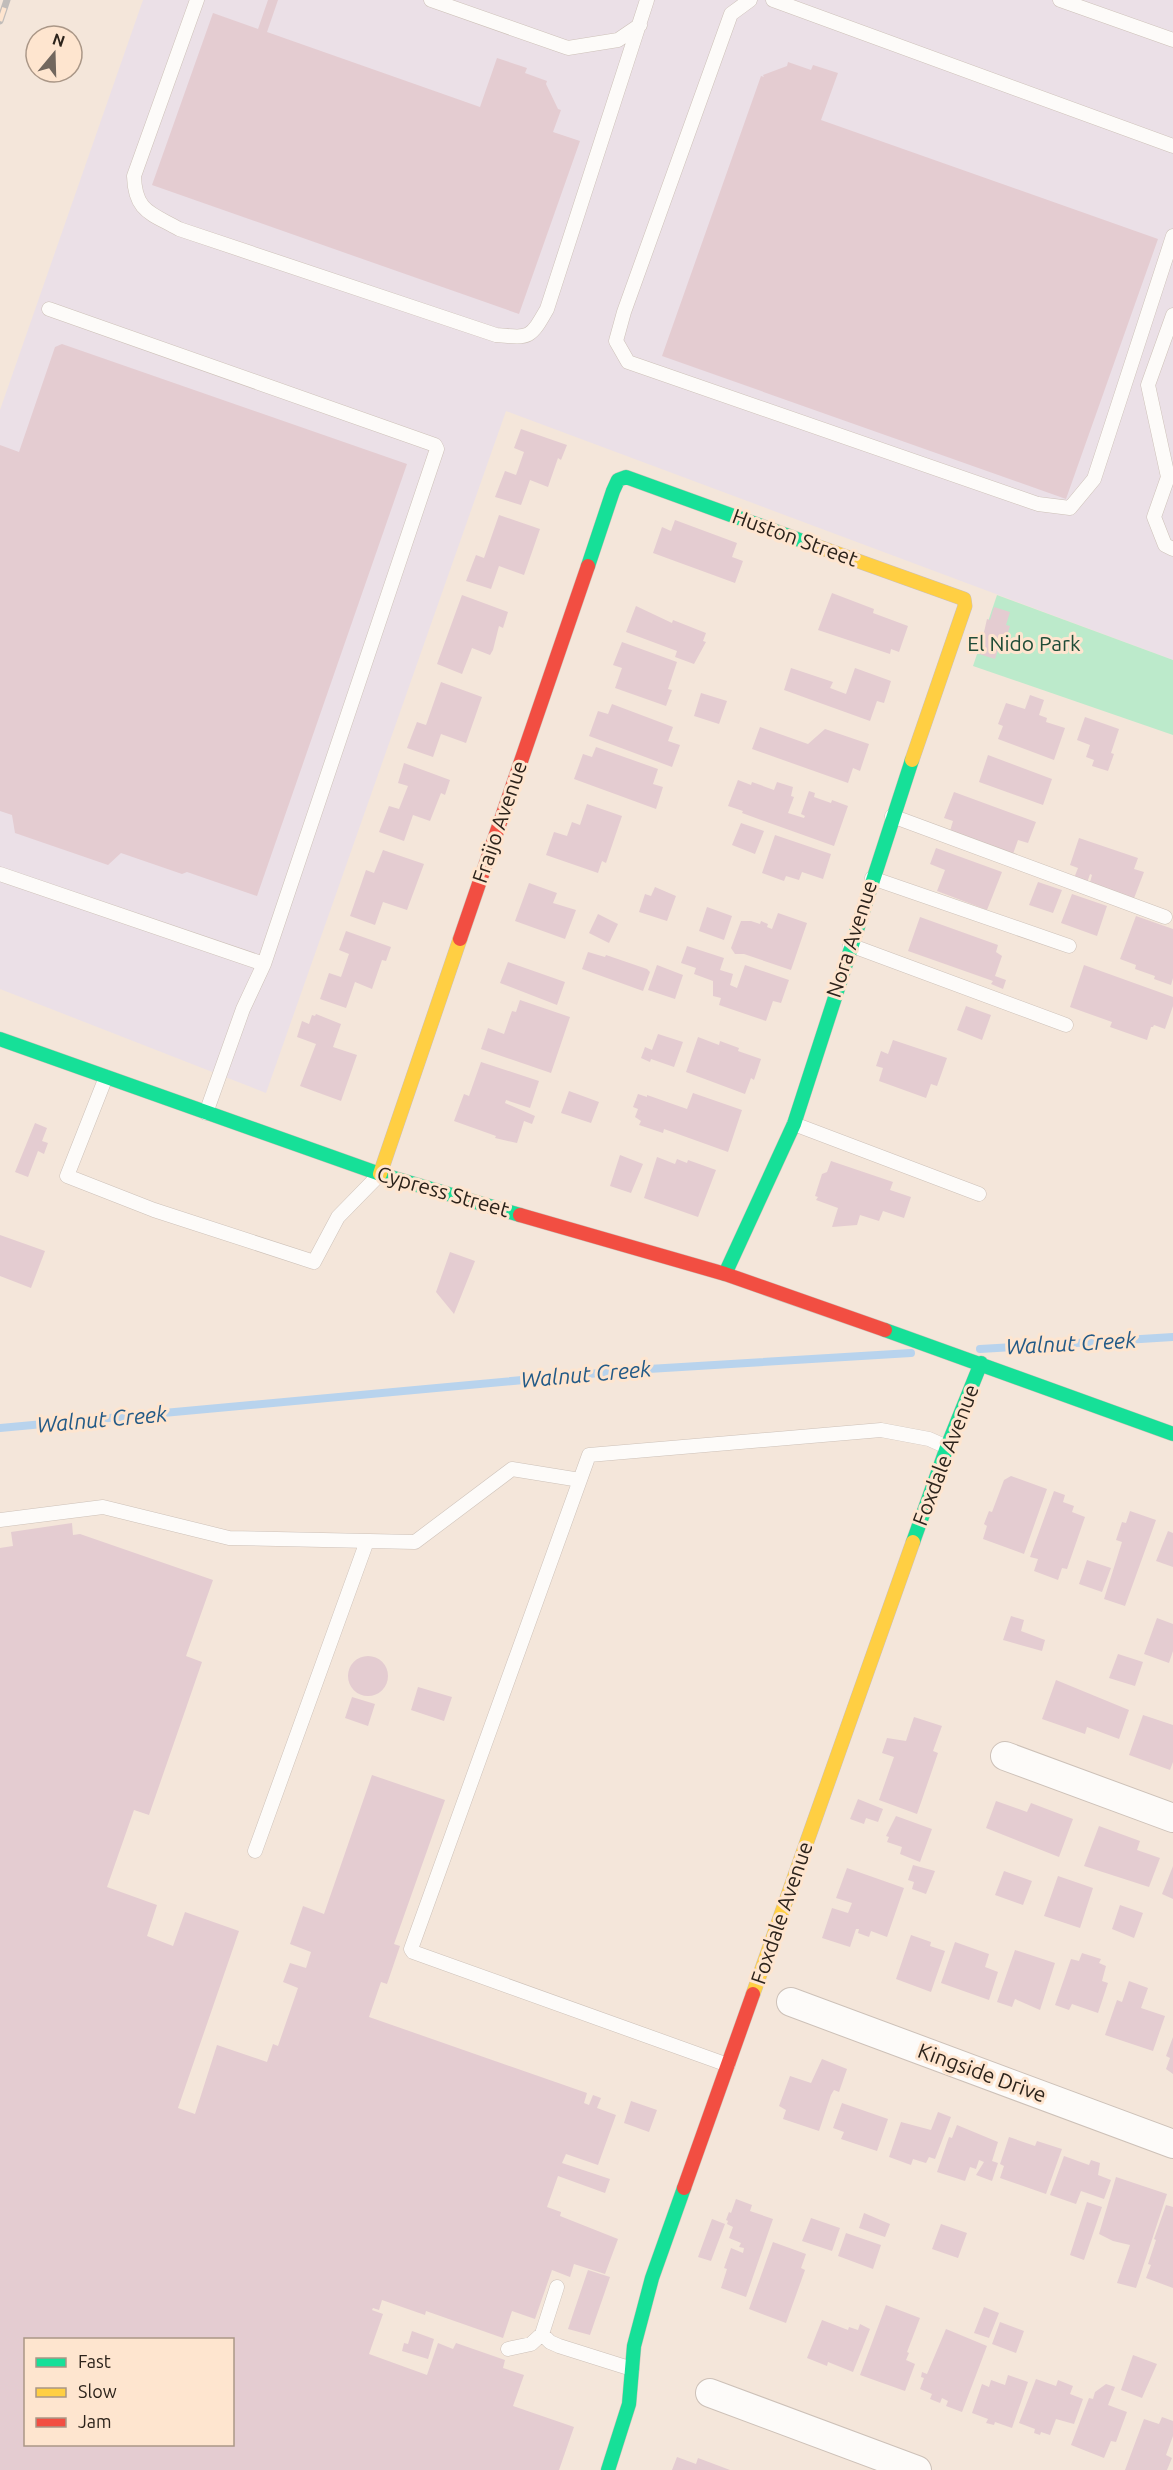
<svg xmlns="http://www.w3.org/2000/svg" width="1173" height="2470" viewBox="0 0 1173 2470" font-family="Ubuntu,sans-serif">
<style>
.industrial{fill:#ebe0e7}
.green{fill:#bceacb}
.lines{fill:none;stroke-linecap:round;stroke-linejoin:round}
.stream{stroke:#b8d3ed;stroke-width:8}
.building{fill:#e4ccd1;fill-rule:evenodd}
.lane-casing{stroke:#cdc1b8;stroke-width:15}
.street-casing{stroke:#cdc1b8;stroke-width:30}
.fast-casing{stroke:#cdc1b8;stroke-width:15}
.slow-casing{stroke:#cdc1b8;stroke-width:15}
.jam-casing{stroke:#cdc1b8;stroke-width:15}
.lane{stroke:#fdfbf9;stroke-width:14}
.street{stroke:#fdfbf9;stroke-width:28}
.fast{stroke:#16e098;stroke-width:14}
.slow{stroke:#ffcf43;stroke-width:14}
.jam{stroke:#f24e42;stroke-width:14}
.rail-casing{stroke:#c1bdba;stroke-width:7}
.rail{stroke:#fee5cf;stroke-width:4.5;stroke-dasharray:14;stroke-linecap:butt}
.labels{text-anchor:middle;stroke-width:6;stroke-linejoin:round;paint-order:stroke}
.street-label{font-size:21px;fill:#2c231b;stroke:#fee5cf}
.park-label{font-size:21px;fill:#1f4c37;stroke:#fee5cf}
.water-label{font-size:22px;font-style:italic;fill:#235a87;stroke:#fee5cf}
</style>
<rect width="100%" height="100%" fill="#f4e6da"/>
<path class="industrial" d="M143,0H1173V660L506,411L266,1093L0,989V410Z"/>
<path class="green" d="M997,595L1173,660V735L973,666Z"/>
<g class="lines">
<path class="stream" d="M980,1349L1173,1337
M0,1428L632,1370L911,1353"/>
</g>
<path class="building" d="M268,0H278L267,32L480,107L497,58L527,68L525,73L547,81L546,84L558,109L561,110L553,132L580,141L519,314L152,185L213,13L258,29Z
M788,62L811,70L813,65L838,73L821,120L1158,239L1066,499L662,356L761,76L764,77L763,75L787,66Z
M62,344L407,464L257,896L187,872L182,874L121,853L108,865L15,833L12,815L0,811V445L19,452L55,347Z
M521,429L567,445L561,460L558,458L548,487L530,480L521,505L495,497L505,471L516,475L524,452L514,448Z
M499,515L540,529L524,575L499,566L491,589L466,581L476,555L484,558Z
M675,520L737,543L732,557L743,561L735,583L653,553L662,527L671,531Z
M832,593L874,609L873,613L908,626L899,652L891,649L890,654L818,630Z
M462,595L508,612L503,628L499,626L493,650L490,655L472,648L462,674L437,664Z
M636,606L672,623L673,620L706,633L703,641L706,642L694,664L675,657L677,651L626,632Z
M994,607L1010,612L1006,625L1010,626L1003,648L999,647L995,659L979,654L987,619L990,620Z
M622,642L677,662L668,689L672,690L666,706L615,688L622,668L613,665Z
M791,668L833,682L830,688L846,694L855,668L891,681L884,703L877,701L870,721L784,690Z
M441,682L482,697L466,743L441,734L433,757L407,748L417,722L426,725Z
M701,693L727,701L719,724L694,716Z
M1030,695L1044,700L1039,715L1047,718L1046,722L1065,728L1054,760L998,739L1003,726L998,724L1006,703L1025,709Z
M612,704L673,727L668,741L680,745L672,767L589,736L598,711L608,714Z
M1085,717L1119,729L1111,753L1114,754L1108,771L1092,766L1094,760L1086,757L1090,745L1077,740Z
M760,727L808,744L825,729L869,744L860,771L853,768L848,783L752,749Z
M596,747L658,769L653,784L663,787L656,809L574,779L583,754L592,757Z
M988,755L1052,779L1043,805L979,782Z
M404,763L450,780L445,795L441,793L430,821L413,815L404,841L379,832L389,806L399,809L408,786L398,783Z
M738,780L751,785L752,782L774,790L777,782L793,787L791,796L794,797L788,813L804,818L805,816L801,814L809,791L815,793L814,797L831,803L832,800L848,806L834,846L742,813L743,811L728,806Z
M954,792L1036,822L1028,843L1018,840L1013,854L950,831L953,821L944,818Z
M587,804L622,816L606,863L602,861L598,873L546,855L554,832L567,836L572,822L580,825Z
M741,823L764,831L755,854L732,845Z
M775,835L831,854L823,879L802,872L799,880L786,876L784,881L762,873Z
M1079,838L1138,858L1134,869L1144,872L1133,901L1089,886L1092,875L1090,874L1087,883L1074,878L1078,868L1070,865Z
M936,848L1002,872L987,910L937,891L945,870L930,864Z
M383,850L424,864L407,910L383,902L375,925L350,916L366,870L374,873Z
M1038,882L1062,890L1053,913L1029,905Z
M529,883L557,893L553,903L576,910L565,939L515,921Z
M655,887L676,896L667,921L639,912L645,894L651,896Z
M1072,894L1107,906L1097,936L1061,923Z
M707,907L732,916L724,940L699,931Z
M778,913L807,923L791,970L744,954H735L731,948L741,921H751L760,924L761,921L768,924L767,927L772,929Z
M598,914L618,924L609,943L589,933Z
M1136,916L1173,929V978L1171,985L1154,979L1155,976L1135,969L1136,965L1120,959Z
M920,917L998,945L996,952L1002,956L995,976L1006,980L1003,989L991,984L993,981L908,951Z
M346,931L391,947L386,961L382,960L372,989L355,982L346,1008L320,999L329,973L341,977L349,954L339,950Z
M687,946L724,958L720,970L733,974L730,985L737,988L745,965L789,980L781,1003L773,1001L766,1021L719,1005L721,998L713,996V981L694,974L696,968L681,963Z
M588,952L605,957L606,955L647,969L650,972L643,991L582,969Z
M508,962L565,982L557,1005L500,983Z
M657,965L683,975L675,999L648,990Z
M1084,965L1173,997V1006L1165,1029L1154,1025L1153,1027H1151L1147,1040L1110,1027L1112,1022L1070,1007Z
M520,1000L570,1017L551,1073L481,1049L488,1028L504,1034L512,1011L516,1012Z
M966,1006L991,1015L982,1040L957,1030Z
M316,1014L341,1024L333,1047L357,1055L341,1101L300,1086L316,1044L297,1037L302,1021L309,1024L312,1015L315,1016Z
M658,1034L683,1042L674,1067L651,1059L650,1062L641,1058L645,1047L652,1050Z
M698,1037L719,1045L720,1041L739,1048L738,1051L761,1059L754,1080L751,1078L745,1094L686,1072Z
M893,1040L947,1058L937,1086L931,1084L926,1098L879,1081L883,1068L876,1066L881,1051L888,1054Z
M481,1062L539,1081L530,1108L506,1100L505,1103L535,1116L532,1124L524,1121L517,1143L495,1138L496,1136L454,1121L464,1094L469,1096Z
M569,1091L599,1102L591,1123L561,1113Z
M693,1093L742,1110L728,1152L664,1129L663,1133L639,1125L641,1121L635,1117L638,1109L633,1107L638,1094L647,1097V1095L687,1109Z
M35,1123L47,1128L42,1141L48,1143L44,1154L38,1151L28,1177L15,1172Z
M620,1155L643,1164L631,1193L610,1186Z
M657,1157L675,1164L677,1159L687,1163L688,1160L716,1170L698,1217L644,1198Z
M831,1161L893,1182L890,1190L911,1197L904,1218L883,1211L879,1221L860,1215L857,1225L832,1227L838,1208L816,1200L818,1197L815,1196L822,1174L827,1172Z
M0,1235L45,1251L31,1288L0,1276Z
M450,1252L475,1261L454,1314L436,1292Z
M1011,1476L1047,1489L1024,1554L983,1539L987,1526L984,1524L989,1511L992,1512L1004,1480Z
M1054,1491L1065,1495L1063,1502L1074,1506L1072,1512L1085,1517L1067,1569L1062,1568L1058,1580L1034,1571L1038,1559L1030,1557Z
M1130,1511L1156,1520L1125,1606L1104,1599L1122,1542L1116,1540L1122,1522L1126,1523Z
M72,1523L73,1535L80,1534L213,1580L186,1656L202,1662L149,1815L134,1810L107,1887L157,1905L147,1936L173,1946L185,1912L239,1931L178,2108L195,2114L217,2045L267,2062L273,2044L278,2046L298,1988L283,1982L290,1963L306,1968L311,1952L290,1944L303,1906L324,1914L372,1775L445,1800L394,1944L400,1946L387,1984L381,1982L369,2017L587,2093L584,2103L589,2105L593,2095L601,2098L597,2108L616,2115L598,2165L566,2154L562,2163L610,2179L605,2193L558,2176L547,2207L561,2212L560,2216L618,2239L605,2274L574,2264L570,2277L552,2270L535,2319L512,2311L503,2338L426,2311L425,2315L382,2300L379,2310L373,2308L372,2310L383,2314L369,2354L427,2375L438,2343L453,2349L456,2343L505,2360L503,2368L524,2375L513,2406L574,2427L559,2470H0V1548L13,1546L11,1532ZM26,2340H232V2444H26Z
M1168,1531L1173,1533V1567L1156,1561Z
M1087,1560L1111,1568L1102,1592L1079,1584Z
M1011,1616L1024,1620L1021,1631L1045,1640L1042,1651L1003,1640Z
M1157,1618L1173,1624V1651L1169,1663L1144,1654Z
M1118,1654L1143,1662L1135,1686L1109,1678Z
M348 1676a20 20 0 1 1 40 0a20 20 0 1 1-40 0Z
M1056,1680L1129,1710L1119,1739L1087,1727L1085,1734L1042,1719Z
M418,1687L452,1697L444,1721L411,1710Z
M352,1697L375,1704L368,1726L345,1718Z
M1143,1715L1173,1725V1762L1170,1770L1129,1755Z
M914,1717L942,1726L933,1751L938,1753L917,1814L879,1800L894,1757L882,1753L887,1738L906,1741Z
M858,1799L883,1809L878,1822L866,1818L864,1824L850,1819Z
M996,1801L1027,1812L1031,1803L1073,1819L1059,1857L986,1828Z
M896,1816L932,1829L920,1862L900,1854L902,1847L887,1842L889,1837L886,1836Z
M1099,1826L1140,1841L1137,1850L1160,1858L1149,1887L1084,1866Z
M913,1865L935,1871L926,1894L912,1889L914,1882L908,1880Z
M1173,1866V1899L1162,1894Z
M847,1868L904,1888L887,1937L871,1931L869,1937L858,1933L859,1929H856L850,1947L822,1938L832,1908L848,1913L852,1903L836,1898Z
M1004,1871L1032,1881L1023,1905L995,1895Z
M1058,1876L1093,1888L1080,1928L1044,1916Z
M1120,1905L1143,1913L1134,1938L1112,1929Z
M911,1935L931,1942L930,1946L945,1951L931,1992L896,1979Z
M955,1942L989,1954L985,1967L998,1972L989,2000L941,1983Z
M1015,1950L1055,1963L1040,2010L1015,1999L1012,2007L997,2002Z
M1082,1953L1101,1959L1099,1963L1106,1966L1102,1981L1108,1983L1098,2013L1072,2004L1069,2010L1055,2005L1071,1959L1079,1961Z
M1129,1981L1148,1988L1141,2008L1165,2016L1153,2051L1105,2035L1117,2000L1122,2002Z
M1173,2037V2074L1166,2069L1170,2058L1166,2056Z
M822,2059L847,2069L839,2092L834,2090L831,2095L819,2131L783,2119L786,2110L779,2106L790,2076L811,2083Z
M631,2101L657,2110L649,2132L624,2123Z
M842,2103L888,2119L877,2151L841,2139L844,2132L833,2128Z
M938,2112L951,2117L935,2159L929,2157L926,2163L913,2159L911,2165L889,2157L901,2122L931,2130Z
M957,2125L998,2142L992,2161L998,2163L992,2181L976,2175L984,2162L979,2160L976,2169L970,2167L965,2181L937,2172L949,2137L952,2138Z
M1009,2137L1035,2146L1037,2141L1062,2149L1046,2194L1000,2178L1004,2166L1000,2164Z
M1064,2156L1089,2165L1091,2160L1100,2163L1098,2175L1111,2180L1104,2199L1081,2191L1076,2204L1050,2195Z
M1116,2177L1167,2194L1136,2288L1117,2283L1130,2245L1113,2241L1099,2234Z
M736,2199L752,2205L750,2211L773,2219L746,2297L721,2288L727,2269L724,2268L731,2248L743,2253L744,2248L739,2247L741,2243L729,2238L733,2227L727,2224L728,2221L726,2220L729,2212L731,2213Z
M1087,2202L1102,2207L1084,2260L1070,2255Z
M1166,2205L1173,2207V2288L1146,2278L1151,2265L1148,2264L1156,2240L1154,2239Z
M864,2213L890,2224L885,2237L859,2228Z
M811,2218L840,2228L832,2251L802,2241Z
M712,2219L725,2224L711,2261L698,2257Z
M941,2224L967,2233L958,2258L932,2249Z
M846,2233L881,2245L873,2269L838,2256Z
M773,2242L806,2254L801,2268L805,2270L786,2323L749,2309Z
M588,2270L610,2277L590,2335L568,2329Z
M886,2305L920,2318L907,2352L909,2353L906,2360L915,2364L905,2391L860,2375Z
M984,2307L999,2313L989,2338L974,2333Z
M822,2320L848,2330L849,2327L858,2330L860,2324L870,2329L853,2372L828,2362L827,2366L807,2358Z
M1000,2322L1024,2331L1016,2353L992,2344Z
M946,2329L987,2346L962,2412L946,2406L948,2401L942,2398L940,2403L930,2399L932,2394L920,2389L924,2378L921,2377L922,2372L927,2374Z
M412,2331L434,2339L428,2359L402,2351L404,2343L408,2344Z
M1133,2355L1157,2364L1142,2398L1121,2390Z
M1008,2375L1028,2382L1012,2428L995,2422L994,2425L986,2423L988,2419L972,2413L982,2384L989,2387L991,2380L1005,2385Z
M1036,2379L1056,2386L1058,2380L1073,2386L1070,2394L1083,2399L1074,2424L1056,2419L1050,2435L1041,2432L1040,2435L1034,2433L1035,2429L1019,2423Z
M1106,2384L1115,2387L1108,2405L1127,2412L1116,2442L1111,2441L1104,2458L1071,2445L1089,2398L1093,2399L1095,2392Z
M1162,2417L1173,2421V2436L1166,2455L1172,2458L1167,2470H1125L1144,2419L1159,2424Z
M677,2457L696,2464L698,2458L730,2470H672Z"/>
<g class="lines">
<defs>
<path id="lane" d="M197,0L134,176C135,212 151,213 179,229L496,335C530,338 530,339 547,309L647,0
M431,0L568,48L618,40L640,25
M750,0L731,14L624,312L616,341L628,362L1038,504L1070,508L1094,479L1173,236
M773,0L1173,146
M1060,0L1173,40
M49,309L435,445L437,449L264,964L243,1009L206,1113
M1173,315L1148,385L1168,477L1154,517L1165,545L1173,549
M892,816L1165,917
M0,874L264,964
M872,878L1069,946
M850,945L1066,1025
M106,1077L67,1176L154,1210L314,1262L338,1217L380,1174
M794,1124L979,1194
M0,1520L103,1507L229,1538L415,1542L512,1469L580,1480
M255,1851L367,1541
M728,2065L413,1952L411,1949L589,1455L881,1430L929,1439L947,1447
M542,2334L550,2342L559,2346L632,2369
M508,2349L531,2344L542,2334L557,2287"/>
<path id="street" d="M1005,1756L1173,1818
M791,2002L1173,2144
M710,2393L917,2470"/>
<path id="fast" d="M588,566L613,491L618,480L626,477L819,547
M0,1039L380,1174L520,1215
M725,1274L794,1124L912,760
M885,1330L1173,1434
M913,1542L947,1447L981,1363
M608,2470L629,2404L634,2346L652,2278L684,2188"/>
<path id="slow" d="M819,547L964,599L965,606L912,760
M380,1174L460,939
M753,1994L913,1542"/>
<path id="jam" d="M460,939L588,566
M520,1215L725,1274L885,1330
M684,2188L753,1994"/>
</defs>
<use href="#lane" class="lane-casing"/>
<use href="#street" class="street-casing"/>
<use href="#fast" class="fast-casing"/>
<use href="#slow" class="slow-casing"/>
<use href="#jam" class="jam-casing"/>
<use href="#lane" class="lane"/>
<use href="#street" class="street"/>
<use href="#fast" class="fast"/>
<use href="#slow" class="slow"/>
<use href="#jam" class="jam"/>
<defs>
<path id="rail" d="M0,21L7,0"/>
</defs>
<use href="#rail" class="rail-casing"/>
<use href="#rail" class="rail"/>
</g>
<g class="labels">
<g class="street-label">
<text transform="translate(795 538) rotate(20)" y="7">Huston Street</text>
<text transform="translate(500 822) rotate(-71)" y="7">Fraijo Avenue</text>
<text transform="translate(852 939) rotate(-72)" y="7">Nora Avenue</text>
<text transform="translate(443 1192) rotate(16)" y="7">Cypress Street</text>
<text transform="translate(946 1455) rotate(-69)" y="7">Foxdale Avenue</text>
<text transform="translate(782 1913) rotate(-71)" y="7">Foxdale Avenue</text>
<text transform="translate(982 2073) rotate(20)" y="7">Kingside Drive</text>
</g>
<g class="park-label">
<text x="1024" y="651">El Nido Park</text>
</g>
<g class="water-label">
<text transform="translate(1071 1343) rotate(-3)" y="8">Walnut Creek</text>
<text transform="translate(586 1374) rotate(-5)" y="8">Walnut Creek</text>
<text transform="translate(102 1419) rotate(-5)" y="8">Walnut Creek</text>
</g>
</g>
<rect x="24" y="2338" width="210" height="108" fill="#fee5cf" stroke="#aa9787" stroke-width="1.5"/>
<rect x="36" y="2358" width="30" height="9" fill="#16e098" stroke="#aa9787" stroke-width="1.5"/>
<text x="78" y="2368" font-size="18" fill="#2c231b">Fast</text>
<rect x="36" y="2388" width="30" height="9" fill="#ffcf43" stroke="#aa9787" stroke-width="1.5"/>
<text x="78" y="2398" font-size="18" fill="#2c231b">Slow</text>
<rect x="36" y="2418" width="30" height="9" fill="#f24e42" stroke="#aa9787" stroke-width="1.5"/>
<text x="78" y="2428" font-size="18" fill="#2c231b">Jam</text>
<g transform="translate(54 54) rotate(19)"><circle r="28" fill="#fee5cf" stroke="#aa9787" stroke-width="1.5"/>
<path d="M0-4.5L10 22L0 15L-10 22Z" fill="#72675e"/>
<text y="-9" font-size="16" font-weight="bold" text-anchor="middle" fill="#2c231b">N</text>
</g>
</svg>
